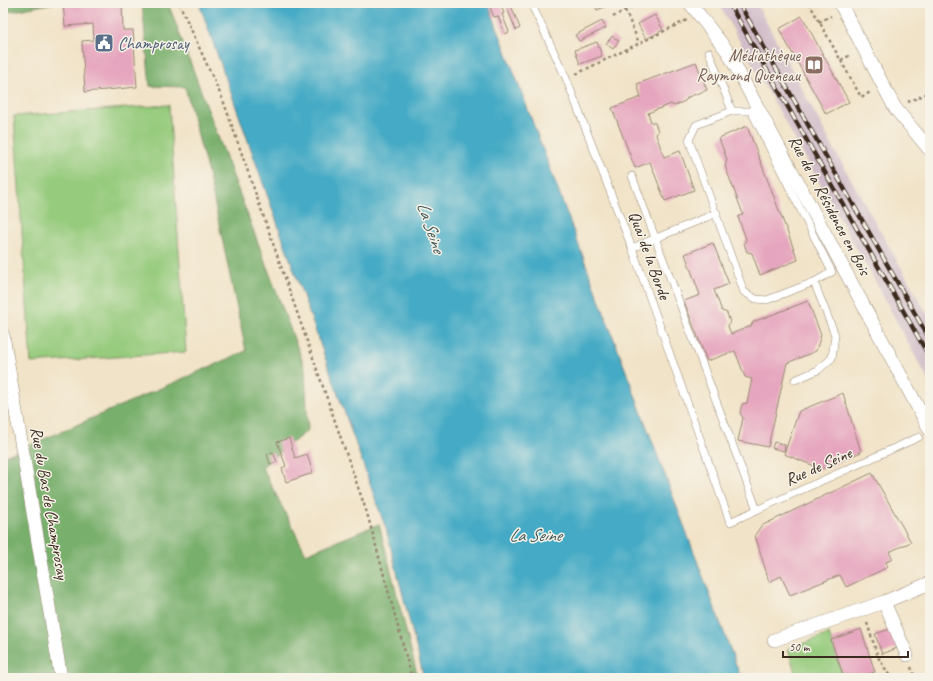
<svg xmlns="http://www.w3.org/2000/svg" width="933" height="681" viewBox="0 0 933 681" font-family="Caveat,sans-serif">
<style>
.industrial{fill:#d1bdc9}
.green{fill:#96cb7d;stroke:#687a4e}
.forest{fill:#78af6c;stroke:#5a6c45}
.water{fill:#45aac5;stroke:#406a72}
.building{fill:#e6a5be}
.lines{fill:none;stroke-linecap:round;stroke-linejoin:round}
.service-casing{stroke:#968672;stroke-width:8}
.minor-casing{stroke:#968672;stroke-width:14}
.path{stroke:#968672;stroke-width:2.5;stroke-dasharray:3 3;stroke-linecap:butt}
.service{stroke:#fff;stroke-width:7}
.minor{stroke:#fff;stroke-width:13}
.rail-casing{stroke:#3b2a1e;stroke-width:4.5}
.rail{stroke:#f7f3e8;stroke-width:3;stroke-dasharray:9;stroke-linecap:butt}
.labels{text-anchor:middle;stroke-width:3;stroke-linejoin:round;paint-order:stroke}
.service-label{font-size:17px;fill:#4e5e75;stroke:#f7f3e8;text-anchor:start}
.education-label{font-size:17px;fill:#785e54;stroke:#f7f3e8;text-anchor:end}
.street-label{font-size:17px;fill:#3b2a1e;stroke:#f7f3e8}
.water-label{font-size:18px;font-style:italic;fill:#3e5758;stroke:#f7f3e8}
</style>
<rect width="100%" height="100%" fill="#f7f3e8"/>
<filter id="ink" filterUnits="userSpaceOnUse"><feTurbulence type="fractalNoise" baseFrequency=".025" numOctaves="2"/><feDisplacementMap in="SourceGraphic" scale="8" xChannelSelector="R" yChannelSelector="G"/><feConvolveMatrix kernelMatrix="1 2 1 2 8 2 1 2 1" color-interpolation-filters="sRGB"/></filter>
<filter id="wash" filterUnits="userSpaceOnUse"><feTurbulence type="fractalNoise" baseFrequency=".012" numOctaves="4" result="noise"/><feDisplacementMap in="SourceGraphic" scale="16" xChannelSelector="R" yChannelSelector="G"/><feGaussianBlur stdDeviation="0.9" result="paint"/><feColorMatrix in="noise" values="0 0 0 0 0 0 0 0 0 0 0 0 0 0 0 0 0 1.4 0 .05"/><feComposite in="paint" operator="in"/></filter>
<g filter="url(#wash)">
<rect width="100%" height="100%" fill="#f1e3c7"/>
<path class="industrial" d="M718,3H756L834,149L930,319V384L875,281Z"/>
<path class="green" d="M169,105L186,352L31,363L14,116Z
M829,634L844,678H797L788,649Z"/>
<path class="forest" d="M3,3H54L3,13Z
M142,3H168L305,368L308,430L262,467L306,554L379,524L418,678H3V457L246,351L209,177L185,87L150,86Z"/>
<path class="water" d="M199,3H488L741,678H424L386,529Z"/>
<g id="blocks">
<path class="building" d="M63,3H122L123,30H133L137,87L85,92L82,41L94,40L93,24L65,26Z
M500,3L504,13L502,14L509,32L505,34L498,16L494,17L490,7Z
M505,3H510L520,28L516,30Z
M594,3H614L597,10Z
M655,15L663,30L646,39L638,24Z
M802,16L849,102L826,114L779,29Z
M602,21L606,28L579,41L575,35Z
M612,36L619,41L613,49L606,44Z
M597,42L602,56L580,64L575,50Z
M696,62L707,90L688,97L685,101L674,106L671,104L648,113L651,122L655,123L658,131L656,135L664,157L680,151L694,190L665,201L650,162L635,168L612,108L641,97L637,84Z
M747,126L798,260L760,275L752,253L747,252L744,243L746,239L738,217L743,214L725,166L727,160L719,138Z
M713,243L729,284L714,290L722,311L727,313L730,322L728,326L731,334L751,326L753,322L808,301L821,335L816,351L787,363L768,447L738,441L743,418L740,413L742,404L747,403L752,379L745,377L735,351L707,361L684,301L700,295L685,254Z
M843,393L861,452L822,469L784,454L799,411Z
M289,438L295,458L307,454L313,473L286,482L282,468L286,466L277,442Z
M774,442L785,445L784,451L772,448Z
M273,452L277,462L270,464L267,454Z
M872,473L911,542L889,552L893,559L886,562L888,567L846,587L840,575L790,595L781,576L769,582L755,535L761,526Z
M893,628L900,647L882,654L875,634Z
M861,629L875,672L854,678H844L831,640Z"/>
</g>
</g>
<g filter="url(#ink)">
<use href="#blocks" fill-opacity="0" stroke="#968672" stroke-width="1"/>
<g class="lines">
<defs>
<path id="service" d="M531,3L566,78L632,248L730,522L919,437
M709,52L732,111L696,125L689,140L744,292L756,299L767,300L814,282L835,335L832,358L818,370L795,380
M732,111H751L832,272L814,282
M632,176L757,510
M632,248L717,213"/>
<path id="minor" d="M690,3L728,52L930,430
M840,3L895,108L930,150
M3,335L61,678
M884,602L907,655
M774,640L884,602L930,583"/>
</defs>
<use href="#service" class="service-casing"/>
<use href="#minor" class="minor-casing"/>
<path class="path" d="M179,3L223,100L367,513L412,678
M809,3L861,97L871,92
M625,10L639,43
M613,17L625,10L648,3
M819,22L831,16
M841,60L851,55
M576,74L687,20
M908,102L930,92
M867,623L878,657L891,678
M911,667L915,678"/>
<use href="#service" class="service"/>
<use href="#minor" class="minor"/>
<defs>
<path id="rail" d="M729,3L930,358
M739,3L930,340"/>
</defs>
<use href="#rail" class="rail-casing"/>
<use href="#rail" class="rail"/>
</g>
</g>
<defs>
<symbol id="civic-square" viewBox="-11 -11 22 22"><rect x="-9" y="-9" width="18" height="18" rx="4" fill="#5c6f8a" stroke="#f7f3e8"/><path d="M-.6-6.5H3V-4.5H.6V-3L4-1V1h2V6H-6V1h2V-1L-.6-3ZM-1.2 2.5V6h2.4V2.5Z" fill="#fff"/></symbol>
<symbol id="library-square" viewBox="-11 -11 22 22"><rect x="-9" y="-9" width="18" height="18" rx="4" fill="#8d6e63" stroke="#f7f3e8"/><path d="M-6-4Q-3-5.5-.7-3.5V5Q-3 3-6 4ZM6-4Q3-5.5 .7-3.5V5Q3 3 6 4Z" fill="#fff"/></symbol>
</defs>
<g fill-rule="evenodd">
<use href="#civic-square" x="93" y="32" width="22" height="22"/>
<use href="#library-square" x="803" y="54" width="22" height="22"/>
</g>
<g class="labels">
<g class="service-label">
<text x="118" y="49">Champrosay</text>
</g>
<g class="education-label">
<text x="800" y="61">Médiathèque<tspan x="800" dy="20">Raymond Queneau</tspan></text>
</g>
<g class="street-label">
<text transform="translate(830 205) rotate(62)" y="6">Rue de la Résidence en Bois</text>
<text transform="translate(650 255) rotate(70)" y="6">Quai de la Borde</text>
<text transform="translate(818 466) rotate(-24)" y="6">Rue de Seine</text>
<text transform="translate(50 503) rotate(80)" y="6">Rue du Bas de Champrosay</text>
</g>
<g class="water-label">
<text transform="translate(431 227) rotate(71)" y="6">La Seine</text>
<text x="535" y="541">La Seine</text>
</g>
</g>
<rect width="933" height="681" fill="none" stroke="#f7f3e8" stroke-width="16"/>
<path d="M783 651v6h125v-6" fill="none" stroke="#3b2a1e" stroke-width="2"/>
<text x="789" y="651" font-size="12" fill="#3b2a1e" stroke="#f7f3e8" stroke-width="3" paint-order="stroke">50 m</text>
</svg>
